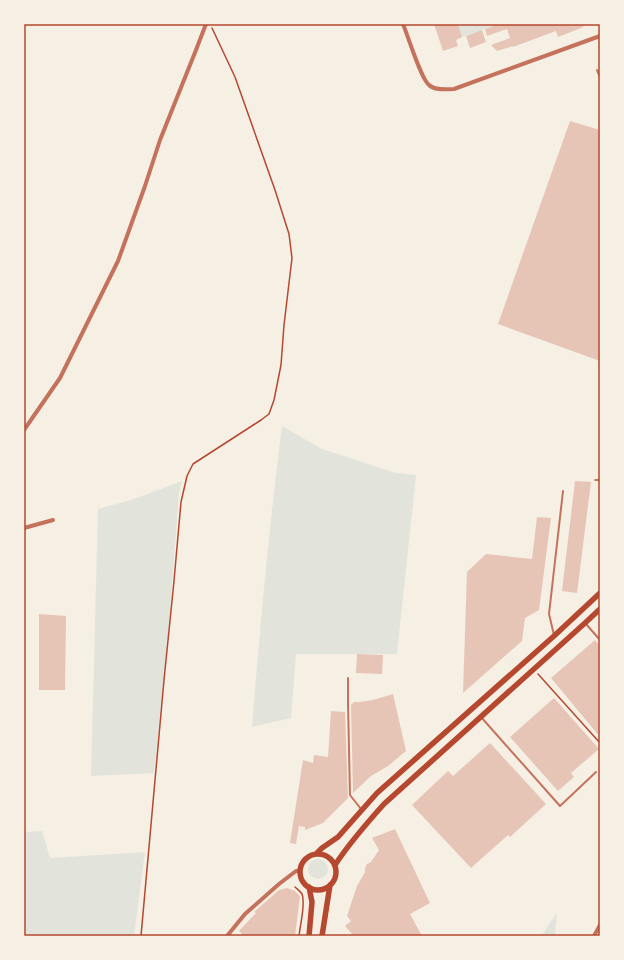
<svg xmlns="http://www.w3.org/2000/svg" width="624" height="960" viewBox="0 0 624 960" font-family="Figtree,sans-serif">
<style>
.green{fill:#e2e4dc}
.building{fill:#e6c5b7}
.lines{fill:none;stroke-linecap:round;stroke-linejoin:round}
.path{stroke:#b5482f;stroke-width:1.5}
.service{stroke:#c5725c;stroke-width:2}
.minor{stroke:#c5725c;stroke-width:4}
.secondary{stroke:#b5482f;stroke-width:5.5}
.neatline{fill:none;stroke:#b5482f;stroke-width:1.5}
</style>
<rect width="100%" height="100%" fill="#f6efe4"/>
<path class="green" d="M458,24H499L462,37Z
M282,426L322,449L396,473L416,475L397,654H296L291,718L252,727C260,627 269,526 282,426Z
M182,481L179,493L168,636L154,773L91,776L98,509L134,499Z
M42,831L50,858L145,852L134,936H24V832Z
M308 869a10 10 0 1 1 20 0a10 10 0 1 1-20 0Z
M557,913L555,936H541Z"/>
<path class="building" d="M434,24H458L462,37L456,40L458,46L443,51Z
M499,24H587L581,28L558,37L556,31L513,47V46L497,51L491,45L510,38L507,29L487,36L485,29Z
M482,30L486,42L470,48L466,36Z
M570,121L600,130V361L498,324Z
M575,481L591,482L577,593L562,591Z
M537,517L551,518L539,610L525,618L522,641L463,693L467,572L486,554L532,559Z
M39,614L66,616L65,690H39Z
M595,640L600,646V737L551,678Z
M357,654L383,655L382,674L356,673Z
M393,694L406,751L388,766L371,776L353,793L351,705L354,702H359L373,700Z
M554,698L599,749L571,773L574,777L558,791L510,737Z
M331,711L345,712L348,798L323,823L305,830V827L299,826L296,844L290,843L303,760L313,763L314,755L328,757Z
M490,743L546,804L510,837L508,835L471,868L412,805L448,771L453,776Z
M395,829L430,903L410,914L422,936H349L352,934L345,926L351,921L347,916L357,886L365,872V868L367,864L371,862L379,850L372,838Z
M287,888L295,891L300,896L295,936H244L239,931L256,913L254,912L279,890Z"/>
<g class="lines">
<path class="path" d="M595,480H600
M538,674L600,743
M295,887C297,889 300,891 302,894C306,903 300,925 299,936
M141,936L164,680L174,581L181,502L187,476L193,464L261,420L269,414L274,400L281,365L284,325L292,258L289,234L275,190L235,77L212,28"/>
<path class="service" d="M597,70L600,78
M586,624L600,640
M554,635L549,614L563,491
M348,678V703L350,795L361,809
M481,717L560,806L596,772"/>
<path class="minor" d="M403,24C408,36 421,79 429,85C435,91 447,89 454,89L600,36
M24,430L60,378L118,261L145,186L160,140L196,50L206,24
M24,528L53,520
M227,936L245,914L279,884L296,871H300
M594,936L600,925"/>
<path class="secondary" d="M316,854L322,848L338,837L377,793L554,636L600,593
M300 872a18 18 0 1 1 36 0a18 18 0 1 1-36 0Z
M335,865C350,842 366,824 384,804L585,623L600,609
M309,887L312,902L309,936
M322,936L330,885"/>
</g>
<rect width="624" height="960" fill="none" stroke="#f6efe4" stroke-width="50"/>
<rect x="25" y="25" width="574" height="910" class="neatline"/>
</svg>
